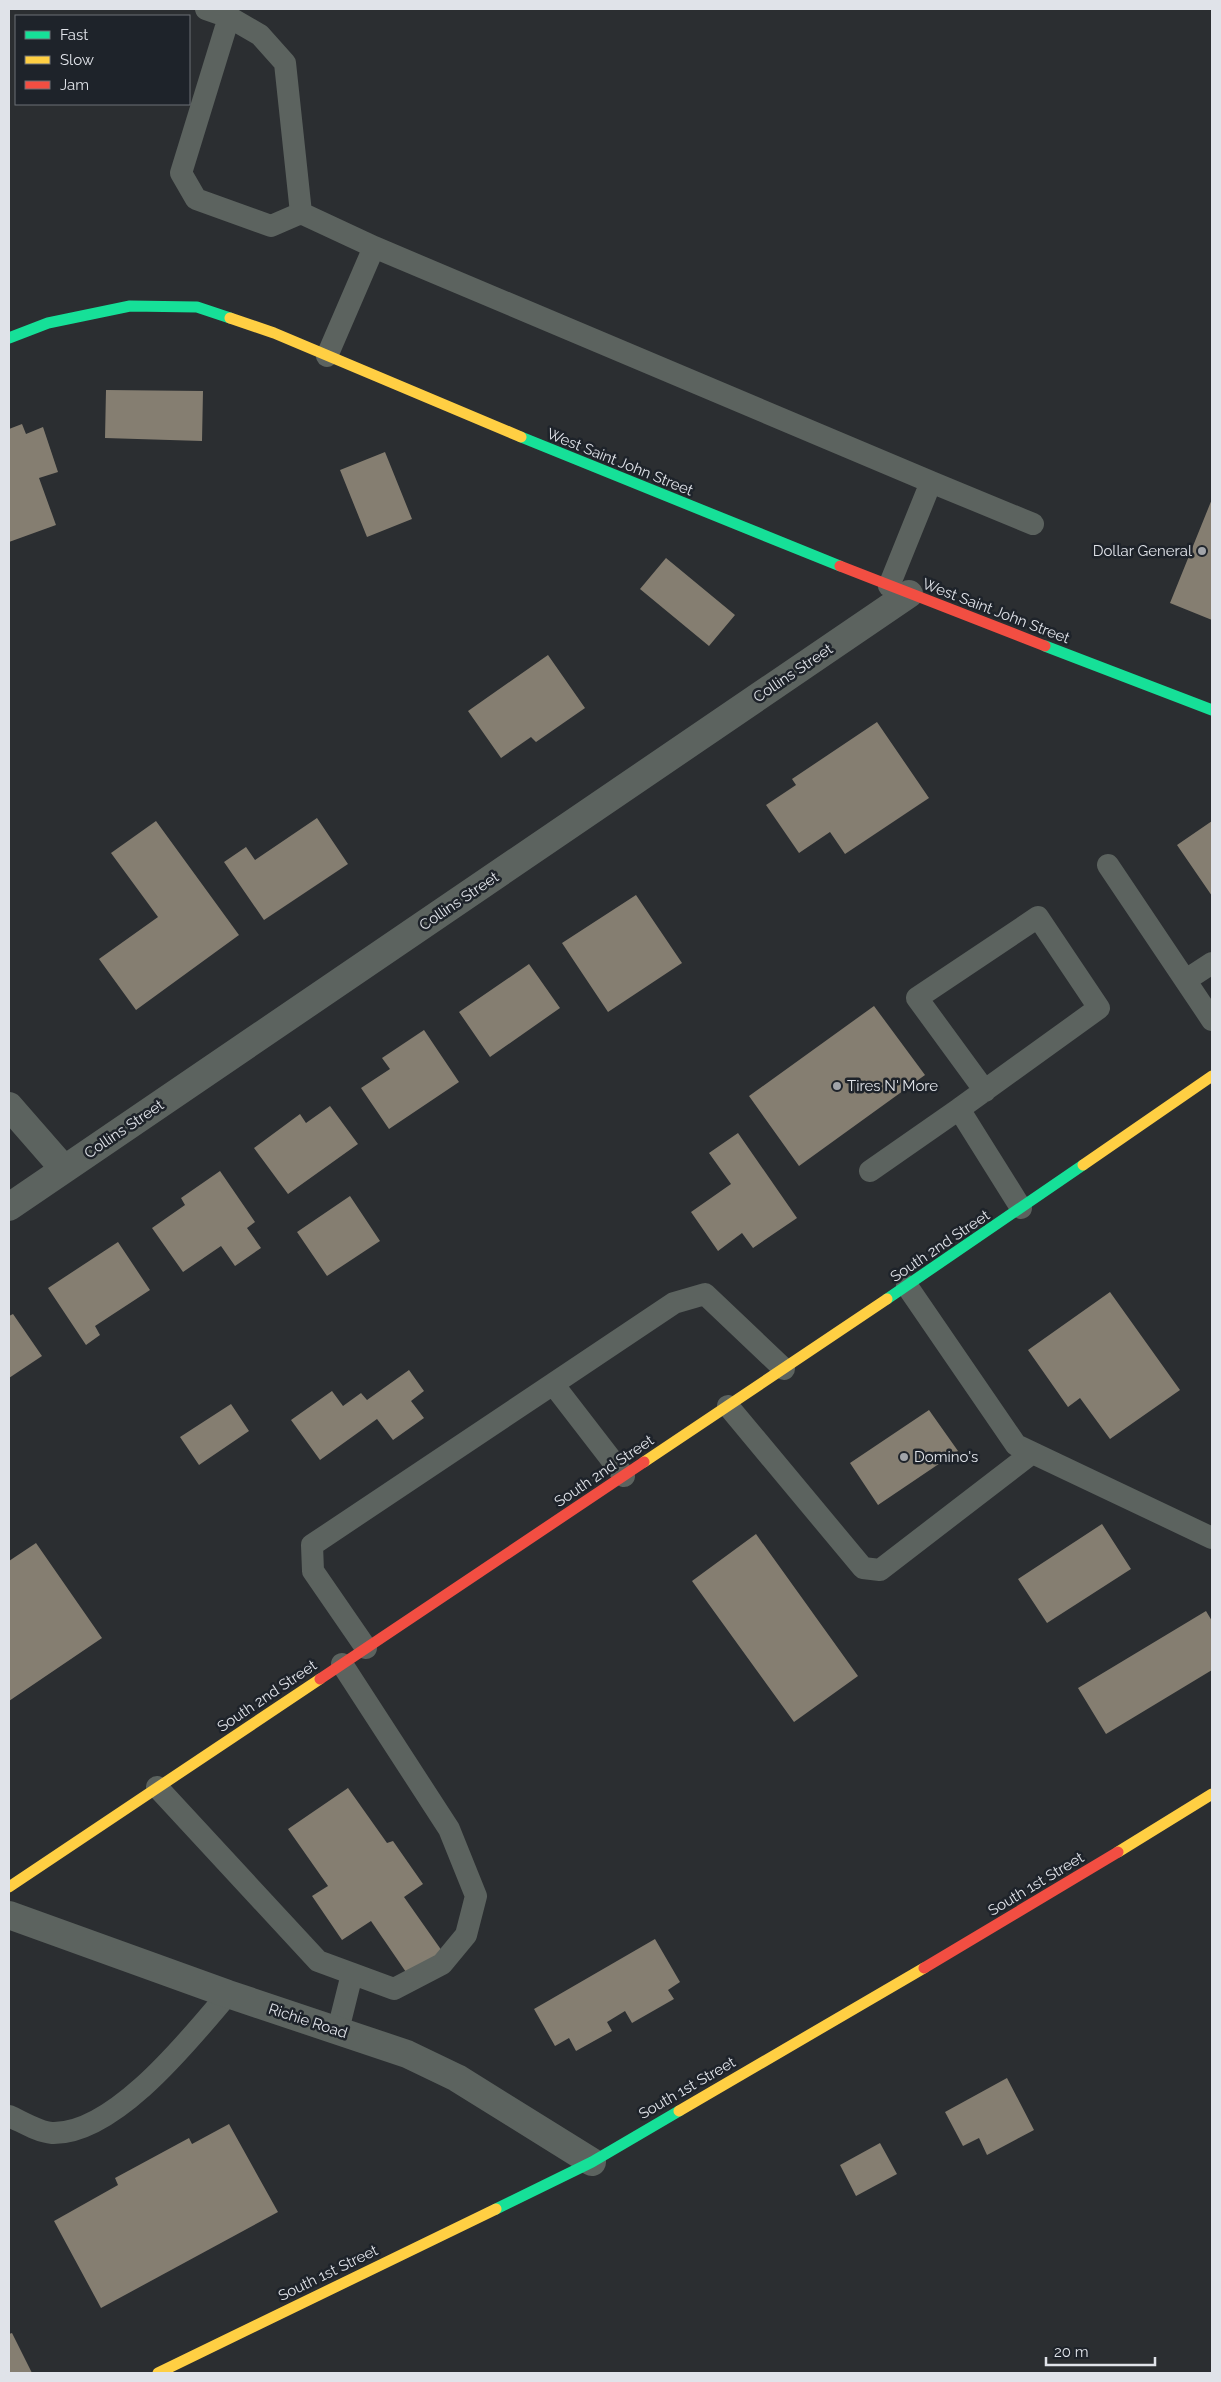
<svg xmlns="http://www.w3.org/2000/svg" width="1221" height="2382" viewBox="0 0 1221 2382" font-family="Raleway,sans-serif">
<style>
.building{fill:#857e71}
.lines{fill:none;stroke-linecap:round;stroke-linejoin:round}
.lane{stroke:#5c635f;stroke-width:22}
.street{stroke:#5c635f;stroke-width:28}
.fast{stroke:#16e098;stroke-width:11}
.slow{stroke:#ffcf43;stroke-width:11}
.jam{stroke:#f24e42;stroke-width:11}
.poi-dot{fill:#a1a4a9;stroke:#1e232a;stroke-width:2}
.labels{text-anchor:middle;stroke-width:5;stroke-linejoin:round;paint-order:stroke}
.street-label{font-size:15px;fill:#e0e3e9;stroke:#1e232a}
.poi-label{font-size:15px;fill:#e0e3e9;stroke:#1e232a;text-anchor:start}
</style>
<rect width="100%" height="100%" fill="#2b2e31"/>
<path class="building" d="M106,390L203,391L202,441L105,438Z
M22,424L26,434L43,427L58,472L39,478L56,525L9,542V429Z
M385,452L412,519L367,537L340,470Z
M1212,499V620L1170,603Z
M666,558L735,615L709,646L640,589Z
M548,655L585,708L536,742L531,737L501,758L468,711Z
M877,722L929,798L845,854L830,832L799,853L766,805L796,785L792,779Z
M317,818L348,864L264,920L224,862L246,847L255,860Z
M156,821L239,935L136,1010L99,959L158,917L111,853Z
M1212,821V896L1177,845Z
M636,895L682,963L608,1012L562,943Z
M529,964L560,1008L490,1057L459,1012Z
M874,1006L925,1075L799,1166L749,1096Z
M424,1030L459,1082L389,1129L361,1088L390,1069L382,1058Z
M330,1106L358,1144L288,1194L254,1148L300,1114L306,1123Z
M738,1133L797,1218L753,1248L742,1233L718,1251L691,1212L731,1184L709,1153Z
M220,1171L255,1222L247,1228L261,1248L235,1266L221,1246L183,1272L152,1228L185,1205L181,1198Z
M350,1196L380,1241L327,1276L297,1232Z
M118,1242L150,1290L95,1326L100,1335L86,1345L48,1288Z
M1110,1292L1180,1390L1110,1439L1080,1398L1068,1407L1028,1350Z
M13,1314L42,1356L9,1378V1316Z
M409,1370L424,1391L411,1401L424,1418L393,1440L377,1419L320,1460L291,1420L332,1391L343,1406L361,1393L367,1400Z
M231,1404L249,1431L199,1465L180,1437Z
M929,1410L958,1451L878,1505L850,1463Z
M1102,1524L1131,1569L1047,1623L1018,1579Z
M756,1534L858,1676L794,1722L692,1581Z
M36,1543L102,1638L9,1701V1561Z
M1206,1611L1212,1621V1670L1106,1734L1078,1688Z
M348,1788L387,1843L393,1841L423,1884L404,1897L442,1951L408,1975L371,1921L342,1940L312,1896L328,1886L288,1829Z
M655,1939L680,1982L668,1990L674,1999L632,2023L625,2011L607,2022L612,2031L576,2051L569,2038L555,2046L534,2009Z
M1007,2078L1034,2130L987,2155L979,2138L963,2146L945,2112Z
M229,2124L278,2212L101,2308L54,2221L118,2185L115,2178L189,2138L192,2144Z
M880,2143L897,2174L856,2196L840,2165Z
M12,2333L32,2373H9V2334Z"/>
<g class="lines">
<path class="lane" d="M206,9L229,17L260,35L285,63L301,213L374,247
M229,17L181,173L196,199L271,226L301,213
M327,356L374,247L931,482L889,586
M931,482L1033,524
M1108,865L1212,1020
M1186,980L1212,963
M985,1091L917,998L1038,917L1099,1008L959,1109L1021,1208
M870,1171L959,1109
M907,1286L1016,1445L1212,1538
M553,1384L674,1303L705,1294L784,1369
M728,1406L863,1568L880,1570L1032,1453
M366,1648L313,1571L312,1545L553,1384L624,1476
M157,1787L318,1961L394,1989L442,1964L466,1935L476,1896L449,1829L342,1664
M338,2030L352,1974
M9,2116C21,2121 38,2132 52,2133C114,2135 190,2039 228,1994"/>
<path class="street" d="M9,1106L64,1169
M9,1207L909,594
M9,1915L228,1994L407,2054L457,2078L592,2162"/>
<path class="fast" d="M9,338L48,323L130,306L197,307L230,318
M521,437L840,566
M1045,646L1212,710
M887,1299L1083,1165
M496,2209L592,2162L679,2111"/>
<path class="slow" d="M230,318L274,333L521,437
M1083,1165L1212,1076
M644,1462L887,1299
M1118,1852L1212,1794
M9,1887L320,1679
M679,2111L924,1968
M158,2373L496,2209"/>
<path class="jam" d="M840,566L1045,646
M320,1679L644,1462
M924,1968L1118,1852"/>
</g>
<g class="poi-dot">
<circle cx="1202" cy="551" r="5"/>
<circle cx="837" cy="1086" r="5"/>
<circle cx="904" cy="1457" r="5"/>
</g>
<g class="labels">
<g class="street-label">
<text transform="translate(620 462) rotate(22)" y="5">West Saint John Street</text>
<text transform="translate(996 611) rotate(21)" y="5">West Saint John Street</text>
<text transform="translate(793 673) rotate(-34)" y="5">Collins Street</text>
<text transform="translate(459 901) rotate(-34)" y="5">Collins Street</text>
<text transform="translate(124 1129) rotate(-34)" y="5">Collins Street</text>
<text transform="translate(940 1246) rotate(-34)" y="5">South 2nd Street</text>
<text transform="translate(604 1471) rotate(-34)" y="5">South 2nd Street</text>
<text transform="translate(267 1696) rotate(-34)" y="5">South 2nd Street</text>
<text transform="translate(1036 1884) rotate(-31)" y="5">South 1st Street</text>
<text transform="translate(308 2021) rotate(18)" y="5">Richie Road</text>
<text transform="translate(687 2088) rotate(-30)" y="5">South 1st Street</text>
<text transform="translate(328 2273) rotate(-26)" y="5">South 1st Street</text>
</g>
<g class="poi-label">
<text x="1192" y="556" text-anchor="end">Dollar General</text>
<text x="847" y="1091">Tires N' More</text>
<text x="914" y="1462">Domino's</text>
</g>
</g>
<rect width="1221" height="2382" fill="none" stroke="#e0e3e9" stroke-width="20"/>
<rect x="15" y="15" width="175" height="90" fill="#1e232a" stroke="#6c7076"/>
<rect x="25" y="31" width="25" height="8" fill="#16e098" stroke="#6c7076"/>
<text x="60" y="40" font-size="15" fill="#e0e3e9">Fast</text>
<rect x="25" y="56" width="25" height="8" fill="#ffcf43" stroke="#6c7076"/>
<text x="60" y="65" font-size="15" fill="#e0e3e9">Slow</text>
<rect x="25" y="81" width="25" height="8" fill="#f24e42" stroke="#6c7076"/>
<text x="60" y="90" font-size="15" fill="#e0e3e9">Jam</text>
<path d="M1046 2357v8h109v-8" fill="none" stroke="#e0e3e9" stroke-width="2.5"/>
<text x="1054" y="2357" font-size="15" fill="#e0e3e9" stroke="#1e232a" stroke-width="4" paint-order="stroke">20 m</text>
</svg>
